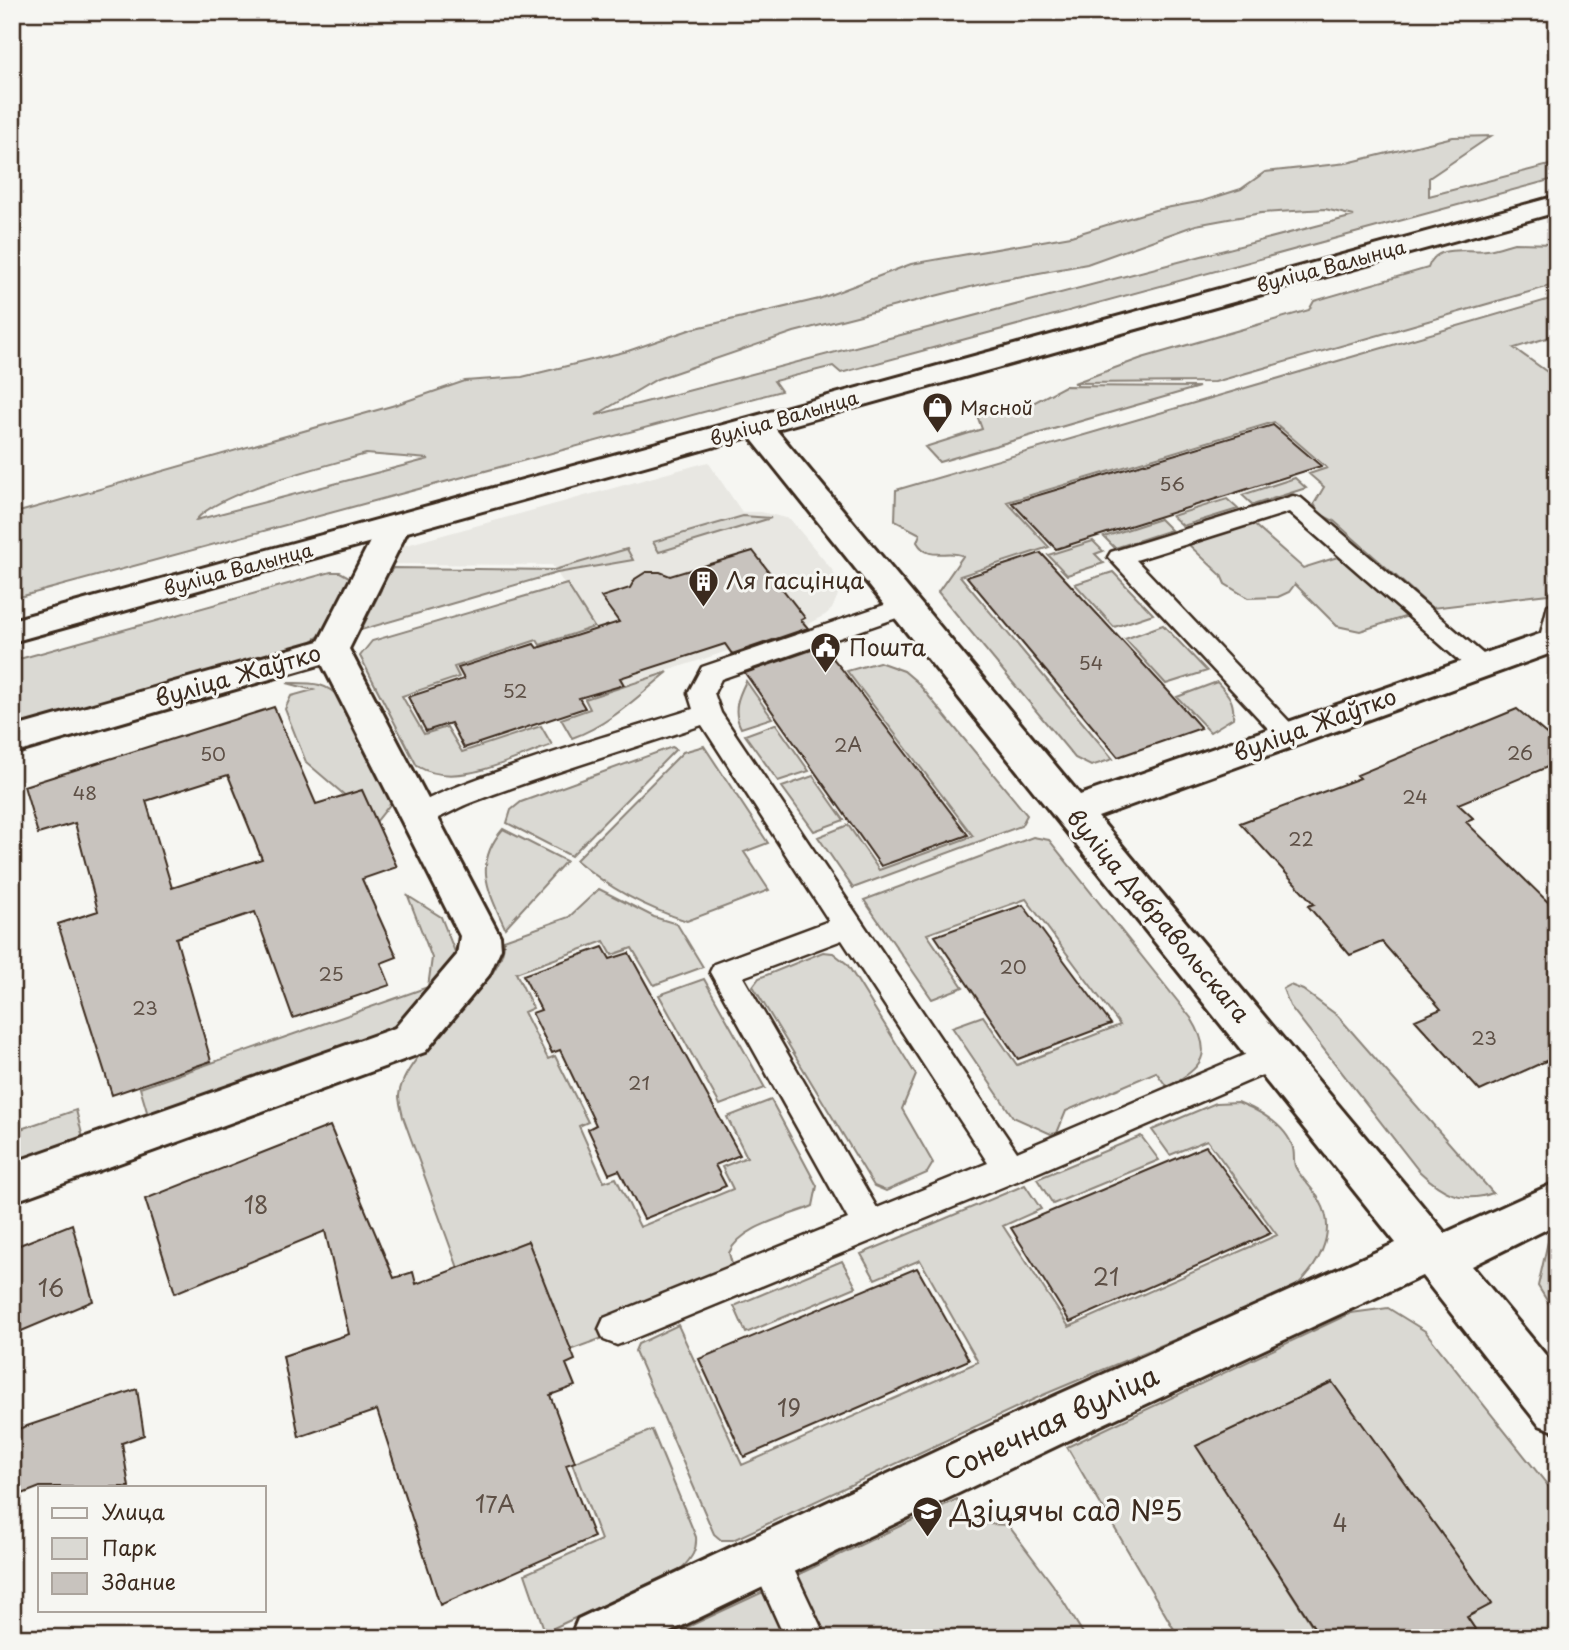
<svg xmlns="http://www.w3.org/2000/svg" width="1569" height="1650" viewBox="0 0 1569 1650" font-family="'Playpen Sans',sans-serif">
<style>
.built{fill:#e8e7e2}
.green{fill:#dad9d3;stroke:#8a8278;stroke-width:2;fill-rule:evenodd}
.building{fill:#c8c3be;stroke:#3b2a1e;stroke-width:2;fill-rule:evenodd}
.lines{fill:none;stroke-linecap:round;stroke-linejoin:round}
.lane-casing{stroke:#3b2a1e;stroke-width:5}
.street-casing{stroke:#3b2a1e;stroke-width:6}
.secondary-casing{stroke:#3b2a1e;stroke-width:6}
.lane{fill:#f6f6f2;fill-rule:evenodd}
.street{fill:#f6f6f2;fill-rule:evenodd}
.secondary{fill:#f6f6f2;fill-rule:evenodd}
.labels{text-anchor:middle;stroke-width:6;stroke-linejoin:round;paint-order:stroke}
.far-street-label{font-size:19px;fill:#3b2a1e;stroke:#f6f6f2}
.far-poi-label{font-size:19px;fill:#3b2a1e;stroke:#f6f6f2;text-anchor:start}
.number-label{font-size:19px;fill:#5e5046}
.poi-label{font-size:23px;fill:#3b2a1e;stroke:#f6f6f2;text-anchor:start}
.street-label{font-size:23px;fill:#3b2a1e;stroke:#f6f6f2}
.near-number-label{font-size:23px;fill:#5e5046}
.near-street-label{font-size:28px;fill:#3b2a1e;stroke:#f6f6f2}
.near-poi-label{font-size:28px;fill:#3b2a1e;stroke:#f6f6f2;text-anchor:start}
</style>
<rect width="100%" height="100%" fill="#f6f6f2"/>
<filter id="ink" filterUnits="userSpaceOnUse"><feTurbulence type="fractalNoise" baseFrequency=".0143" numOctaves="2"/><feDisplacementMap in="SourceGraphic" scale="14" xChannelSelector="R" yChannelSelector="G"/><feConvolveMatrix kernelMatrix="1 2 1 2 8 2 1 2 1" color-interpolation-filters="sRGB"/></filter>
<g filter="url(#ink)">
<path class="built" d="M708,462L742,512H761L790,519L833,571L840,590L832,609L825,615L804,626L624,685L609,662L578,635L593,629L552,565L375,564L381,552Z"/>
<path class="green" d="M1491,136L1429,178V196L1557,163V178L841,373L833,366L774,381L781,391L12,599V514L395,405L465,381L522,377L628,351L692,329L819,299L911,264L1071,236L1155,210L1203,201L1241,189L1265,172L1347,163L1453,137ZM1325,209L1354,216L596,415L657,379L794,332L990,282L1087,264L1196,225L1261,213ZM366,454L429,459L196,520C219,491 327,466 366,454Z
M1514,243L1557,244V284L1215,382L1074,383L1142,358L1309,310L1314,301L1428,268C1436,242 1467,253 1487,250C1496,249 1506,245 1514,243Z
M1557,297V335L1514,348L1557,379V580L1548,594L1432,608L1334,521L1320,514L1314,504L1324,487L1309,474L1327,468L1274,422L1007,502L1049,547L960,576L1113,759L1091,766L1075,758L938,592L963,556C948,548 929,563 917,542L920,534L895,521L896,490Z
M1065,386L1199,387L939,462L925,447L982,429L978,418C989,405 1003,405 1018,411Z
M1295,478L1306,488L1253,505L1242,495Z
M1227,499L1238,509L1183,526L1172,516Z
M743,516L771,518L659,552L653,542Z
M1160,519L1171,530L1115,548L1104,537Z
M1252,523L1303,568L1341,556L1408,616L1360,631L1337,626L1295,584L1289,592L1278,597L1248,598L1225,584L1221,575L1188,544Z
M1093,541L1103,551L1095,554L1104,563L1067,575L1048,555Z
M627,549L633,560L557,573L361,630L381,590L383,580L393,568L554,570Z
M331,572H340L351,578L319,636L305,646L12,728V661Z
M1113,572L1153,614L1114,627L1075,584Z
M567,584L594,627L540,645L537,640L454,667L459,677L402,696L424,734L447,727L462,752L541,726L552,745C512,758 457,790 417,766L360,656L372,641Z
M1163,625L1207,671L1166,684L1125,639Z
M879,662L904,671L917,682L1027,815L1021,826L853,888L818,837L848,825L879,870L973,836L847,671Z
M668,672C637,697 609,725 572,738L561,719L590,709L585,699Z
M746,681L772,718L741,728C732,711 738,697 746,681Z
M1217,682C1228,694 1235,701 1233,718L1210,732L1177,697Z
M287,683C310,683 326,681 342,700L391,803L376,822L306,762L285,709L291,696L313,690Z
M775,724H776L809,771L778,781L745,735Z
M704,746L768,843L744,852L769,890L687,921C644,907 610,889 576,860L683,752Z
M672,747L676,749L571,856L507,823L511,810L521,802Z
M813,776L844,820L814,831L782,787Z
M503,829L566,861L505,928C488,890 473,864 503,829Z
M1033,837L1049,840L1191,1018C1214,1055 1203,1067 1167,1087L1156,1072L1066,1111L1057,1133L1051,1134L1013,1117L952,1027L983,1016L1017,1065L1120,1025L1026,899L927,934L963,987L932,999L864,900Z
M599,889L654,917L677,924L703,967L654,985L632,948L612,955L604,941L516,973L533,1008L524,1012L548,1059L555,1056L588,1122L579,1126L604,1182L616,1178L640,1227L733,1189L722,1167L747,1157L727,1117L771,1100L817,1186L813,1206C787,1217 741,1226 729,1253L733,1268L602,1322L608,1336L570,1350L528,1241L458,1268L403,1117C402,1111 399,1102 399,1096C403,1048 507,986 504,940L569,917Z
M408,896L441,917L455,952L452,967L405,1021L377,1034L148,1115L140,1088L428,987L432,958Z
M823,952L833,953L847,964L916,1075L902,1109L933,1163L927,1173L886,1191L874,1186L753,986L759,978Z
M704,979L765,1088L720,1105L659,995Z
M1290,985L1303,990L1338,1016L1493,1193C1462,1204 1442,1193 1419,1171L1290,1006L1283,989Z
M1238,1102C1258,1110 1283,1123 1292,1145C1295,1151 1293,1160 1295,1166C1300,1178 1314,1189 1320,1201C1339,1234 1316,1271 1290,1291L1043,1395L733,1540H721L714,1534L635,1351L638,1344L678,1325L742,1465L978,1362L920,1260L875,1279L861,1254L1025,1185L1041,1209L1003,1226L1069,1327L1277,1235L1207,1140L1170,1155L1152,1130L1216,1103Z
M76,1110L83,1138L12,1163V1132Z
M1141,1136L1159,1160L1053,1204L1037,1179Z
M1557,1229V1317L1538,1286L1549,1237Z
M842,1261L856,1287L746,1333L734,1306Z
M1388,1308L1425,1331L1557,1497V1638H1481L1467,1617L1491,1604L1332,1382L1197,1446L1320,1638H1163L1175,1631L1067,1447L1351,1313Z
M652,1430L696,1537C697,1550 692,1558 682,1568L545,1632L525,1574L601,1540L572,1463Z
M957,1499L970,1523L1008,1525L1053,1585L1086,1638H825L795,1576Z
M763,1592L785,1638H664Z"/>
<path class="building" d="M1273,425L1321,466L1056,549L1012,503Z
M753,551L805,618L801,620L808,628L732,654L725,644L620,678L624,685L579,698L585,708L464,748L451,723L426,731L408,697L464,679L458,668L534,644L537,648L619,622L601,597L630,588L635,579L646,572H660L670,576Z
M1041,553L1169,692L1201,728L1118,757L967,577Z
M823,646L841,668L968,835L881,866L745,673Z
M274,707L316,804L362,790L397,867L362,879L397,957L381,963L390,985L293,1018L255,912L176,938L211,1061L112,1095L58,924L98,911L75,823L38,834L24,786ZM228,775L262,859L172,888L146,801Z
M1517,709L1557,743V763L1458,804L1474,819L1466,822L1557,911V1056L1480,1091L1415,1020L1441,1009L1382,942L1350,955L1308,906L1314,904L1240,823L1360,778L1357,775Z
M1023,905L1111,1024L1018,1059L935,936Z
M603,947L610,959L629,953L740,1155L715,1165L726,1186L644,1219L619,1170L609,1174L588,1129L596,1125L560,1050L552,1053L532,1013L541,1010L523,975Z
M330,1126L394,1278L413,1272L416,1284L528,1241L575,1360L566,1364L575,1386L550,1395L575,1462L566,1465L594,1537L440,1605L377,1410L299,1437L283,1356L349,1334L325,1231L175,1293L145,1199Z
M1206,1146L1271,1233L1070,1322L1011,1228Z
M72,1224L93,1301L12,1335V1248Z
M917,1268L969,1360L744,1457L699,1359Z
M1332,1382L1492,1604L1467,1617L1481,1638H1321L1196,1446Z
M137,1389L144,1435L122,1443L129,1487H40L12,1498V1431Z"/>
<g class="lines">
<defs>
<path id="lane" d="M1293,496L1301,498L1490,660L1494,666L1490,672L1481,674L1472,672L1289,512L1136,560L1301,734L1297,740L1288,743L1279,740L1108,557L1111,552Z
M902,599L911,601L914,607L911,613L721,679L714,693L721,713L1017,1152L1263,1047L1274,1043L1285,1047L1290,1056L1285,1065L1041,1171L630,1340L617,1345L604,1340L599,1329L604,1318L848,1219L710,972L714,964L829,921L702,725C625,751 546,774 470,803C451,810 431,827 410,821L406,814C420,789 651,723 693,709L688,693L702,667ZM842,940L988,1163L877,1208L743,977Z
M1557,603V648L1543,647L1539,641L1548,605Z
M768,1539L782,1544L826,1638H785L749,1558L754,1544Z"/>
<path id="street" d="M757,417L768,420L1080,795L1557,628V651L1098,817L1445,1233L1557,1182V1224L1472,1266L1557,1369V1432L1539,1425L1422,1276L1071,1439L657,1638H570L578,1619L1035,1405L1396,1243L746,432L742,426L746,420Z
M394,516L405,519L410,526L349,649L500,936L501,948L489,975L425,1052L12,1202V1163L395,1028L457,955L460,936L322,664L12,754V728L319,641L378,526L383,519Z"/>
<path id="secondary" d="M1557,196V212L12,642V620Z"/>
</defs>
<use href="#lane" class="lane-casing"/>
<use href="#street" class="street-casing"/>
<use href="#secondary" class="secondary-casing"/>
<use href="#lane" class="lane"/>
<use href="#street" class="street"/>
<use href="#secondary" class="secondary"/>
</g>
</g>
<defs>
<symbol id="shop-pin" viewBox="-11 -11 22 30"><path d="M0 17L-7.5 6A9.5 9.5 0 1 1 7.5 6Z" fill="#3b2a1e" stroke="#f6f6f2"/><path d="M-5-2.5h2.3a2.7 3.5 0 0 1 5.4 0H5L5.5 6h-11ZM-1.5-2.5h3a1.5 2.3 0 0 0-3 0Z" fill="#fff"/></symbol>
<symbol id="building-pin" viewBox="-11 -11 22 30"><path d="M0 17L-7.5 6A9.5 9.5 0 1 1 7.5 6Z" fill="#3b2a1e" stroke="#f6f6f2"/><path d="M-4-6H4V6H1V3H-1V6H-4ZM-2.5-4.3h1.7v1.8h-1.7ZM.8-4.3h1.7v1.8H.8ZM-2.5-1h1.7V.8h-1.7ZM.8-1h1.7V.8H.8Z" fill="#fff"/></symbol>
<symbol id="civic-pin" viewBox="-11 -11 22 30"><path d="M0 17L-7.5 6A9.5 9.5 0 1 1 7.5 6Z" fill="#3b2a1e" stroke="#f6f6f2"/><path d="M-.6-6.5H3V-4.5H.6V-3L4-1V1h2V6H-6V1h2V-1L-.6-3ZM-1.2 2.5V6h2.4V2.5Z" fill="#fff"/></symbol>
<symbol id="school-pin" viewBox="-11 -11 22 30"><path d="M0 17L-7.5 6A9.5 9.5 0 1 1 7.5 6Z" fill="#3b2a1e" stroke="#f6f6f2"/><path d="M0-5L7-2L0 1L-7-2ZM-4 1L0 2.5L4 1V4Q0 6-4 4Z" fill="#fff"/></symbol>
</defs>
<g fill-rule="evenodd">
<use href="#shop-pin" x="920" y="390" width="35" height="47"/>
<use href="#building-pin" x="686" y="564" width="35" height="47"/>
<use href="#civic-pin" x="808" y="630" width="35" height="47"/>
<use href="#school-pin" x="910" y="1494" width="35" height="47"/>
</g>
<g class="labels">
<g class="far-street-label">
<text transform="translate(1331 266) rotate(-15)" y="7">вуліца Валынца</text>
<text transform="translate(784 418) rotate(-16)" y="7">вуліца Валынца</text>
<text transform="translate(238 569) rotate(-15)" y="7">вуліца Валынца</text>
</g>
<g class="far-poi-label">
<text x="960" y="415">Мясной</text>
</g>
<g class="number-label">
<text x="1172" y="491">56</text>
<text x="1091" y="670">54</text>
<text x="515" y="698">52</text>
<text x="848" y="752">2А</text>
<text x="1520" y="760">26</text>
<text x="213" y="761">50</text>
<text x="85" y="800">48</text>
<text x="1415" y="804">24</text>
<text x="1301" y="846">22</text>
<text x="1013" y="974">20</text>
<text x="331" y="981">25</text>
<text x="145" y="1015">23</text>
<text x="1484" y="1045">23</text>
<text x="639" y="1090">21</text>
</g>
<g class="poi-label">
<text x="726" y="589">Ля гасцінца</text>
<text x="849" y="656">Пошта</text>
</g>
<g class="street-label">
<text transform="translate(238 676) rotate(-16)" y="8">вуліца Жаўтко</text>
<text transform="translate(1315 725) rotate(-20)" y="8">вуліца Жаўтко</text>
<text transform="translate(1158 916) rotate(50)" y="8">вуліца Дабравольскага</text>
</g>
<g class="near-number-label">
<text x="256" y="1214">18</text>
<text x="1106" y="1286">21</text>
<text x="51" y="1297">16</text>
<text x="789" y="1417">19</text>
<text x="495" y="1513">17А</text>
<text x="1340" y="1532">4</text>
</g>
<g class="near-street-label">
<text transform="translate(1051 1423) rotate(-25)" y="10">Сонечная вуліца</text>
</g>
<g class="near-poi-label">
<text x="950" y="1521">Дзіцячы сад №5</text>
</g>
</g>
<rect width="1569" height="1650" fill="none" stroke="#f6f6f2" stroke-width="42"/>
<rect x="21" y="21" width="1527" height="1608" fill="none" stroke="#3b2a1e" stroke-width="2.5" filter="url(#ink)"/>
<rect x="38" y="1486" width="228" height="126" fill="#f6f6f2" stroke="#aba49d" stroke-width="2"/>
<rect x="52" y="1508" width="35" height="10" fill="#f6f6f2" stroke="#aba49d" stroke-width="2"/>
<text x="102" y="1520" font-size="21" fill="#3b2a1e">Улица</text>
<rect x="52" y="1538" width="35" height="21" fill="#dad9d3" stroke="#aba49d" stroke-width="2"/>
<text x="102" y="1556" font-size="21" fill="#3b2a1e">Парк</text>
<rect x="52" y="1573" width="35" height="21" fill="#c8c3be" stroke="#aba49d" stroke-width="2"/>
<text x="102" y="1590" font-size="21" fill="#3b2a1e">Здание</text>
</svg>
